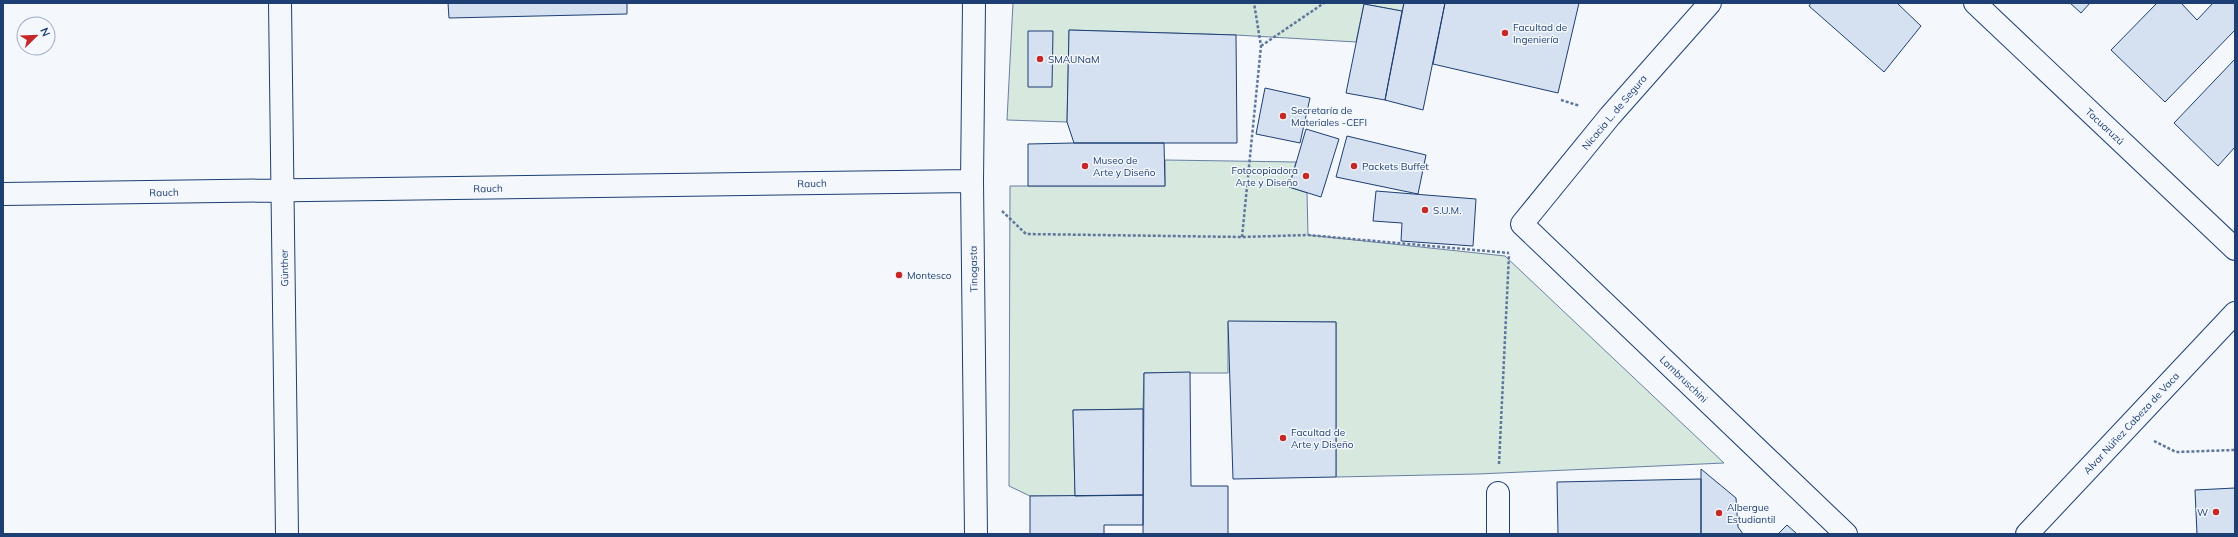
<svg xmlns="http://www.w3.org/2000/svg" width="2238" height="537" viewBox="0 0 2238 537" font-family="Mulish,sans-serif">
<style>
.green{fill:#d7e8df;stroke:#687fa3}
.building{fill:#d5e0f0;stroke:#1d3f73}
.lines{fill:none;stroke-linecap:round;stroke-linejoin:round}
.street-casing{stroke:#1d3f73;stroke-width:24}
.path{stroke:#5e769c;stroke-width:2.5;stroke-dasharray:3 2;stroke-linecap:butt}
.street{stroke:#f4f7fb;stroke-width:22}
.poi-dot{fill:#c62828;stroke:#f4f7fb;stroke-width:1.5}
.labels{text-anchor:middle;stroke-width:3;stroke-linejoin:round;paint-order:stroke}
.poi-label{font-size:10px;fill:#1d3f73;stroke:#f4f7fb;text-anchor:start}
.street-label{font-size:10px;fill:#1d3f73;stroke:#f4f7fb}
</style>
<rect width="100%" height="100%" fill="#f4f7fb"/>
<path class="green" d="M1013,3H1404L1402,11L1364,4L1356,42L1236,35L1069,30L1067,122L1007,120Z
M1165,160L1296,162L1289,187L1307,193L1308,235L1505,256L1724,463L1478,474L1336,477V322H1228V373H1144L1143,409L1073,410L1075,496H1030L1009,486L1010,186H1165Z"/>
<path class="building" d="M448,3H627V14L449,18Z
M1404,3H1445L1423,110L1385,100Z
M1445,3H1579L1558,93L1433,64Z
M1811,3H1897L1921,26L1884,72L1809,6Z
M2070,3H2090L2081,13Z
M2157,3H2181L2197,20L2213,3H2235V30L2165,102L2111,50Z
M1364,4L1402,11L1385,100L1346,93Z
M1069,30L1236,35L1237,143H1074L1067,122Z
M1028,31H1053L1052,87H1028Z
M2235,59V147L2218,166L2174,123Z
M1265,88L1310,98L1300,143L1256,134Z
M1306,129L1339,139L1321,197L1289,187Z
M1347,136L1426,155L1418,194L1336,177Z
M1074,143H1164L1165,186H1028V144Z
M1376,191L1476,199L1473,246L1401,241L1402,223L1373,221Z
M1228,321L1336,322V477L1233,479Z
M1190,372L1191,486H1228V534H1143L1144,373Z
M1143,409V495L1075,496L1073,410Z
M1701,469L1736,498L1738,527L1743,534H1701Z
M1701,479V534H1558L1557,482Z
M2235,488V534H2197L2195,490Z
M1143,495V525H1104V534H1030V496Z
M1787,525L1797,534H1778Z"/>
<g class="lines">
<defs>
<path id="street" d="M280,3L287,534
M974,3L972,181L976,534
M1710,3L1610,116L1522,224L1846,534
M1975,3L2235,249
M3,194L972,181
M1498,493V534
M2027,534L2235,313"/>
</defs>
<use href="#street" class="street-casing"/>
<path class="path" d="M1261,46L1324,3
M1561,100L1580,106
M1002,211L1026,234L1242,237L1308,235L1509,253
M1242,237L1261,46L1254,3
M2154,441L2176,452L2235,450
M1499,464L1509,254"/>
<use href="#street" class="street"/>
</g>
<g class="poi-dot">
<circle cx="1505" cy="33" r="4"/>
<circle cx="1040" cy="59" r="4"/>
<circle cx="1283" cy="116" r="4"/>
<circle cx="1085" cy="166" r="4"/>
<circle cx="1354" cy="166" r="4"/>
<circle cx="1306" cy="176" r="4"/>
<circle cx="1425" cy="210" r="4"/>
<circle cx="899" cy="275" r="4"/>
<circle cx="1283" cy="438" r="4"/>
<circle cx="2216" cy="512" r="4"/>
<circle cx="1719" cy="513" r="4"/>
</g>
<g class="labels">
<g class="poi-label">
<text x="1513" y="31">Facultad de<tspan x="1513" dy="12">Ingeniería</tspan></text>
<text x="1048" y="63">SMAUNaM</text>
<text x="1291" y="114">Secretaría de<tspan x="1291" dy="12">Materiales -CEFI</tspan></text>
<text x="1093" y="164">Museo de<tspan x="1093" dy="12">Arte y Diseño</tspan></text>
<text x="1362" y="170">Packets Buffet</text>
<text x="1298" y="174" text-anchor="end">Fotocopiadora<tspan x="1298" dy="12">Arte y Diseño</tspan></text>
<text x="1433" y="214">S.U.M.</text>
<text x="907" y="279">Montesco</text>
<text x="1291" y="436">Facultad de<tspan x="1291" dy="12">Arte y Diseño</tspan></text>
<text x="1727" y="511">Albergue<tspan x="1727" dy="12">Estudiantil</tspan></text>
<text x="2208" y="516" text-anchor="end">W</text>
</g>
<g class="street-label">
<text transform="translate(1614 112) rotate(-50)" y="4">Nicacia L. de Segura</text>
<text transform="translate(2105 126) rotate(43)" y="4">Tacuaruzú</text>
<text transform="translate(812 183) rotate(-1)" y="4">Rauch</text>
<text transform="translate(488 188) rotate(-1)" y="4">Rauch</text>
<text transform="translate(164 192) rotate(-1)" y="4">Rauch</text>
<text transform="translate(284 268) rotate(-91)" y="4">Günther</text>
<text transform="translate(973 269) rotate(-91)" y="4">Tinogasta</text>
<text transform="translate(1684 379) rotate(44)" y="4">Lambruschini</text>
<text transform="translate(2131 423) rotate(-47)" y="4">Alvar Núñez Cabeza de Vaca</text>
</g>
</g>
<rect width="2238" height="537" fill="none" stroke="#1d3f73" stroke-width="8"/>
<g transform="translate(36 36) rotate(67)"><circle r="19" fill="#f4f7fb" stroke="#9eadc5"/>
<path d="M0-3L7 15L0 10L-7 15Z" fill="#c62828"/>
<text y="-6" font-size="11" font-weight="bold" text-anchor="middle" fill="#1d3f73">N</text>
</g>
</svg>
